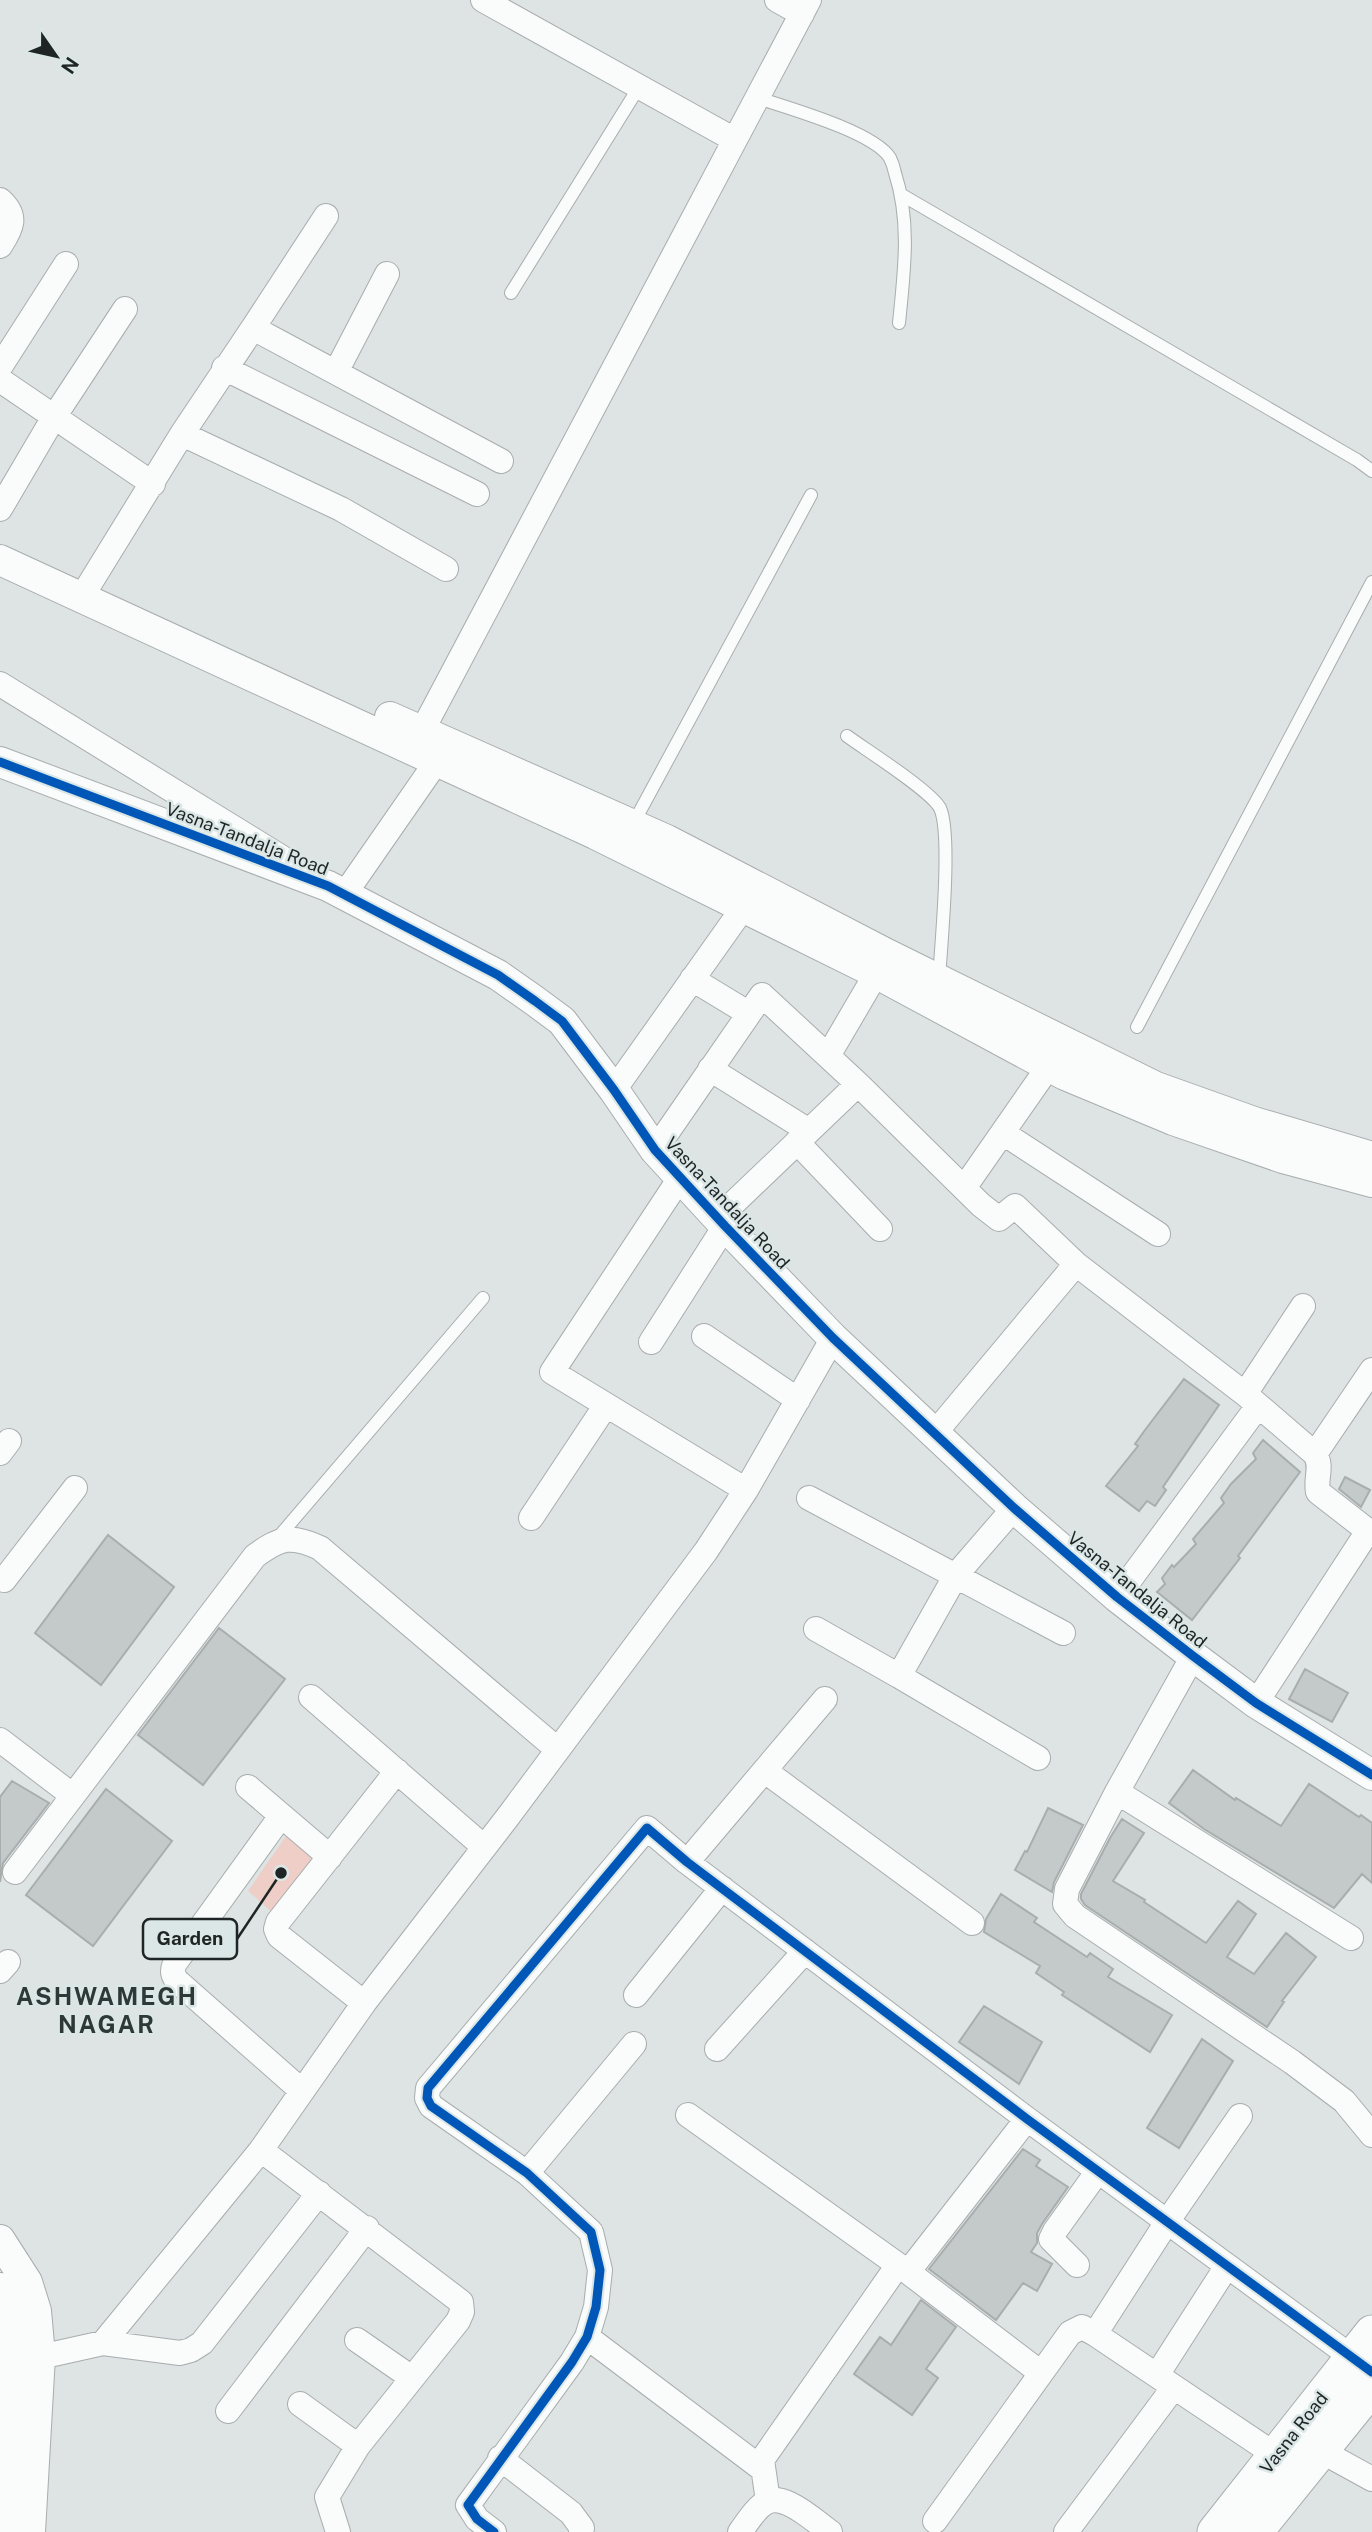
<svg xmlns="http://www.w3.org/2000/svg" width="1372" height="2532" viewBox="0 0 1372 2532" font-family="'Public Sans',sans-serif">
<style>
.green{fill:#eecec6}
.building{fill:#c4cac9;stroke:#a8aead;stroke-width:2}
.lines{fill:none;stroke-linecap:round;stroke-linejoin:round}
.service-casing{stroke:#a8adad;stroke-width:14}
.minor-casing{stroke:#a8adad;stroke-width:26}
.tertiary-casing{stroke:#a8adad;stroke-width:32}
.secondary-casing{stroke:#a8adad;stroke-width:37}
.service{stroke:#fafbfb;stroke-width:12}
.minor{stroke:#fafbfb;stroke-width:24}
.tertiary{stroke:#fafbfb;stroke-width:30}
.secondary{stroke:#fafbfb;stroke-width:35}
.cycleway-casing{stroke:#dae7e6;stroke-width:13}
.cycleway{stroke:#0057b8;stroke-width:9}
.labels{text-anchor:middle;stroke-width:5;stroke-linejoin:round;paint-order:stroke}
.street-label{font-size:18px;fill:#1f2424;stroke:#dae7e6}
.district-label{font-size:24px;font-weight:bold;letter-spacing:2px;fill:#2d3837;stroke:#dae7e6}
.leader{fill:none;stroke:#1f2424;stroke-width:2.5}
.callout-dot{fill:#1f2424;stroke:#dae7e6;stroke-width:2.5}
.callout{fill:#dae7e6;stroke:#1f2424;stroke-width:2.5}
.callout-label{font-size:19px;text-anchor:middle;font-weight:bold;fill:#1f2424}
</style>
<rect width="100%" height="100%" fill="#dde4e3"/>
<path class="green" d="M286,1836L314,1855L273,1913L248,1891Z"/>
<path class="building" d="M1184,1379L1219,1405L1163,1487L1166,1490L1155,1506L1147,1501L1139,1511L1106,1486L1138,1446L1135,1444L1145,1430Z
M1263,1440L1300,1472L1238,1556L1240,1558L1192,1620L1157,1592L1165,1584L1162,1578L1172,1565L1174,1567L1196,1544L1193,1539L1224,1503L1221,1498L1231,1484L1256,1459L1253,1453Z
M1345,1477L1370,1490L1361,1507L1339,1489Z
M108,1535L174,1587L101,1685L35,1633Z
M219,1628L285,1679L203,1785L138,1735Z
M1305,1669L1348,1693L1332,1722L1289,1699Z
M1193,1770L1235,1800L1236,1798L1281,1826L1309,1784L1359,1817L1361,1815L1372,1823V1883L1362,1874L1334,1908L1204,1829L1169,1803Z
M12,1781L49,1803L3,1863L0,1882V1797Z
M106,1789L172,1841L93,1946L26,1895Z
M1048,1808L1083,1825L1054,1882L1052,1892L1015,1870L1025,1851L1027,1852Z
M1122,1819L1144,1833L1113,1881L1145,1900L1144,1902L1206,1943L1238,1901L1256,1914L1227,1957L1254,1974L1286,1933L1316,1957L1282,2001L1284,2002L1267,2027L1085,1905L1081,1899V1894L1110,1838Z
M1001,1894L1037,1918L1034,1922L1087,1957L1090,1953L1113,1969L1108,1977L1172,2015L1150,2052L1062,1995L1064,1992L1036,1973L1040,1966L984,1932L986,1919Z
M984,2006L1042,2042L1019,2084L959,2042Z
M1202,2039L1233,2061L1179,2148L1147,2128Z
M1023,2149L1040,2160L1036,2166L1068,2187L1042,2224L1037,2233V2243L1031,2252L1052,2264L1037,2291L1023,2283L996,2320L929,2269Z
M921,2300L956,2327L926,2369L938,2378L912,2415L854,2374L880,2337L891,2345Z"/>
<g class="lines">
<defs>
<path id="service" d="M758,98C788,108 874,132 890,158C892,162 894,168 895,173C911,222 904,273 899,323
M902,195L1357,460L1372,471
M511,293L639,87
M847,736C866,750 930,790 940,808C952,834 941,945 939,979
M633,824L811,495
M1137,1027L1372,582
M276,1540L483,1298"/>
<path id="minor" d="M483,0L735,140
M777,0L802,14
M0,200C18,216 12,228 0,246
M253,328L326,216
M0,367L66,264
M224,368L477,494
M336,372L387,274
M0,380L153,484
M182,434L253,328L501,461
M0,509L54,417L125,309
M89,585L182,434L341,509L446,569
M0,684L289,862
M422,731L809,0
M344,895L437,761
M692,979L748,1013
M828,1056L876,974
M710,1069L809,1131
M614,1090L743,908
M1003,1133L1158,1234
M797,1142L880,1229
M655,1150L762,995L858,1084
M680,1178L552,1372L746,1490
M964,1188L1049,1066
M718,1218L858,1084L981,1205L999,1219L1015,1206L1076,1264L1245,1394L1315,1454C1323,1467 1315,1478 1318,1492L1372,1534
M704,1336L798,1400
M651,1342L725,1226
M1245,1394L1303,1306
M934,1434L1076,1264
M0,1453L9,1441
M1315,1454L1372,1370
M809,1498L1063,1633
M531,1518L606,1405
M0,1579L4,1580L75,1488
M1117,1597L1258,1406
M816,1629L899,1676L956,1575L1014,1508
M1193,1656L1117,1792L1067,1889L1065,1904L1075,1916L1292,2062L1344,2101L1372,2135
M899,1676L1038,1758
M311,1697L484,1847
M1256,1703L1368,1531
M0,1740L72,1795
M765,1771L972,1923
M248,1787L330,1857
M1117,1792L1351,1938
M281,1816L175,1963C172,1970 172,1974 177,1981L302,2091
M687,1862L825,1699
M15,1872L255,1556C280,1538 291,1534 320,1548L557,1749
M0,1971L8,1962
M636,1995L722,1888
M364,2003L279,1936L276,1929L278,1922L397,1771
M717,2049L805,1951
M688,2115L908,2272L1041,2373
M261,2150L364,2003L507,1818L706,1551L746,1490L833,1338
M527,2173L634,2044
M1077,2265L1051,2239L1055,2231L1098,2171
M908,2272L1027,2119
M1095,2334L1167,2222L1240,2116
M587,2337L761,2468
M357,2340L412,2378
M103,2343L180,2353L191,2350L202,2343L319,2193
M22,2361L103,2343L261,2150L461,2302L462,2312L458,2321L358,2446L327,2497L338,2532
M1157,2375L1227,2266
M300,2404L358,2446
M228,2411L367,2228
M1321,2451L1372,2479
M500,2458L571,2513L582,2528L581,2532
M768,2501L762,2460L898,2265
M935,2521L1070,2333L1082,2327L1095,2334L1277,2456
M494,2532L477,2519L468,2505L572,2362L587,2337L596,2307L600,2270L591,2232L527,2173L431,2106L427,2098L428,2088L647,1828L687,1862L1027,2119L1372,2372
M740,2532C747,2523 753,2512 762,2505C781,2488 814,2521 830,2532
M1066,2532L1174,2387"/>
<path id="tertiary" d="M0,560L595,834L868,969L1065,1075L1173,1120L1283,1158L1372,1182
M390,717L667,840L885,953L1156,1087L1254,1122L1372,1157
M0,762L328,886L498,975L535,1001L562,1021L614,1090L655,1150L725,1226L833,1338L1014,1508L1117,1597L1193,1656L1256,1703L1372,1775
M0,2240L27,2282L36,2311L40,2356L30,2532
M0,2288L14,2325L15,2363L5,2532"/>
<path id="secondary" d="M1215,2532L1372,2333
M1255,2532L1372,2387"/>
</defs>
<use href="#service" class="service-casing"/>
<use href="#minor" class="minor-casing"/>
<use href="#tertiary" class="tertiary-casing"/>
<use href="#secondary" class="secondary-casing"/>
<use href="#service" class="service"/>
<use href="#minor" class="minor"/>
<use href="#tertiary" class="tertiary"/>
<use href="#secondary" class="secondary"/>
<defs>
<path id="cycleway" d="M0,762L328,886L498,975L535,1001L562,1021L614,1090L655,1150L725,1226L833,1338L1014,1508L1117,1597L1193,1656L1256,1703L1372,1775
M494,2532L477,2519L468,2505L572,2362L587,2337L596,2307L600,2270L591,2232L527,2173L431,2106L427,2098L428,2088L647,1828L687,1862L1027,2119L1372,2372"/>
</defs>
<use href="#cycleway" class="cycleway-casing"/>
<use href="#cycleway" class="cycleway"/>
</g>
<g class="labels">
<g class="street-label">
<text transform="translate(247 839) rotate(21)" y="6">Vasna-Tandalja Road</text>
<text transform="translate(727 1203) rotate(47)" y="6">Vasna-Tandalja Road</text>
<text transform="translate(1137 1590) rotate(39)" y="6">Vasna-Tandalja Road</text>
<text transform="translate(1294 2433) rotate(-52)" y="6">Vasna Road</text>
</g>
<g class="district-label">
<text x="107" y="2005">ASHWAMEGH<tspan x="107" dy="28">NAGAR</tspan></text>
</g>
</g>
<path class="leader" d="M281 1873L237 1939"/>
<circle class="callout-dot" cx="281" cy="1873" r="7"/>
<rect class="callout" x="143" y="1919" width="94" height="40" rx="7"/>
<g class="callout-label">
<text x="190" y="1945">Garden</text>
</g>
<g transform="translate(56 56) rotate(124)" stroke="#dae7e6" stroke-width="5" paint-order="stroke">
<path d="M0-5L12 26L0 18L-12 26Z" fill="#1f2424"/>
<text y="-10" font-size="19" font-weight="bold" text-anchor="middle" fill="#1f2424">N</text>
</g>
</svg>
